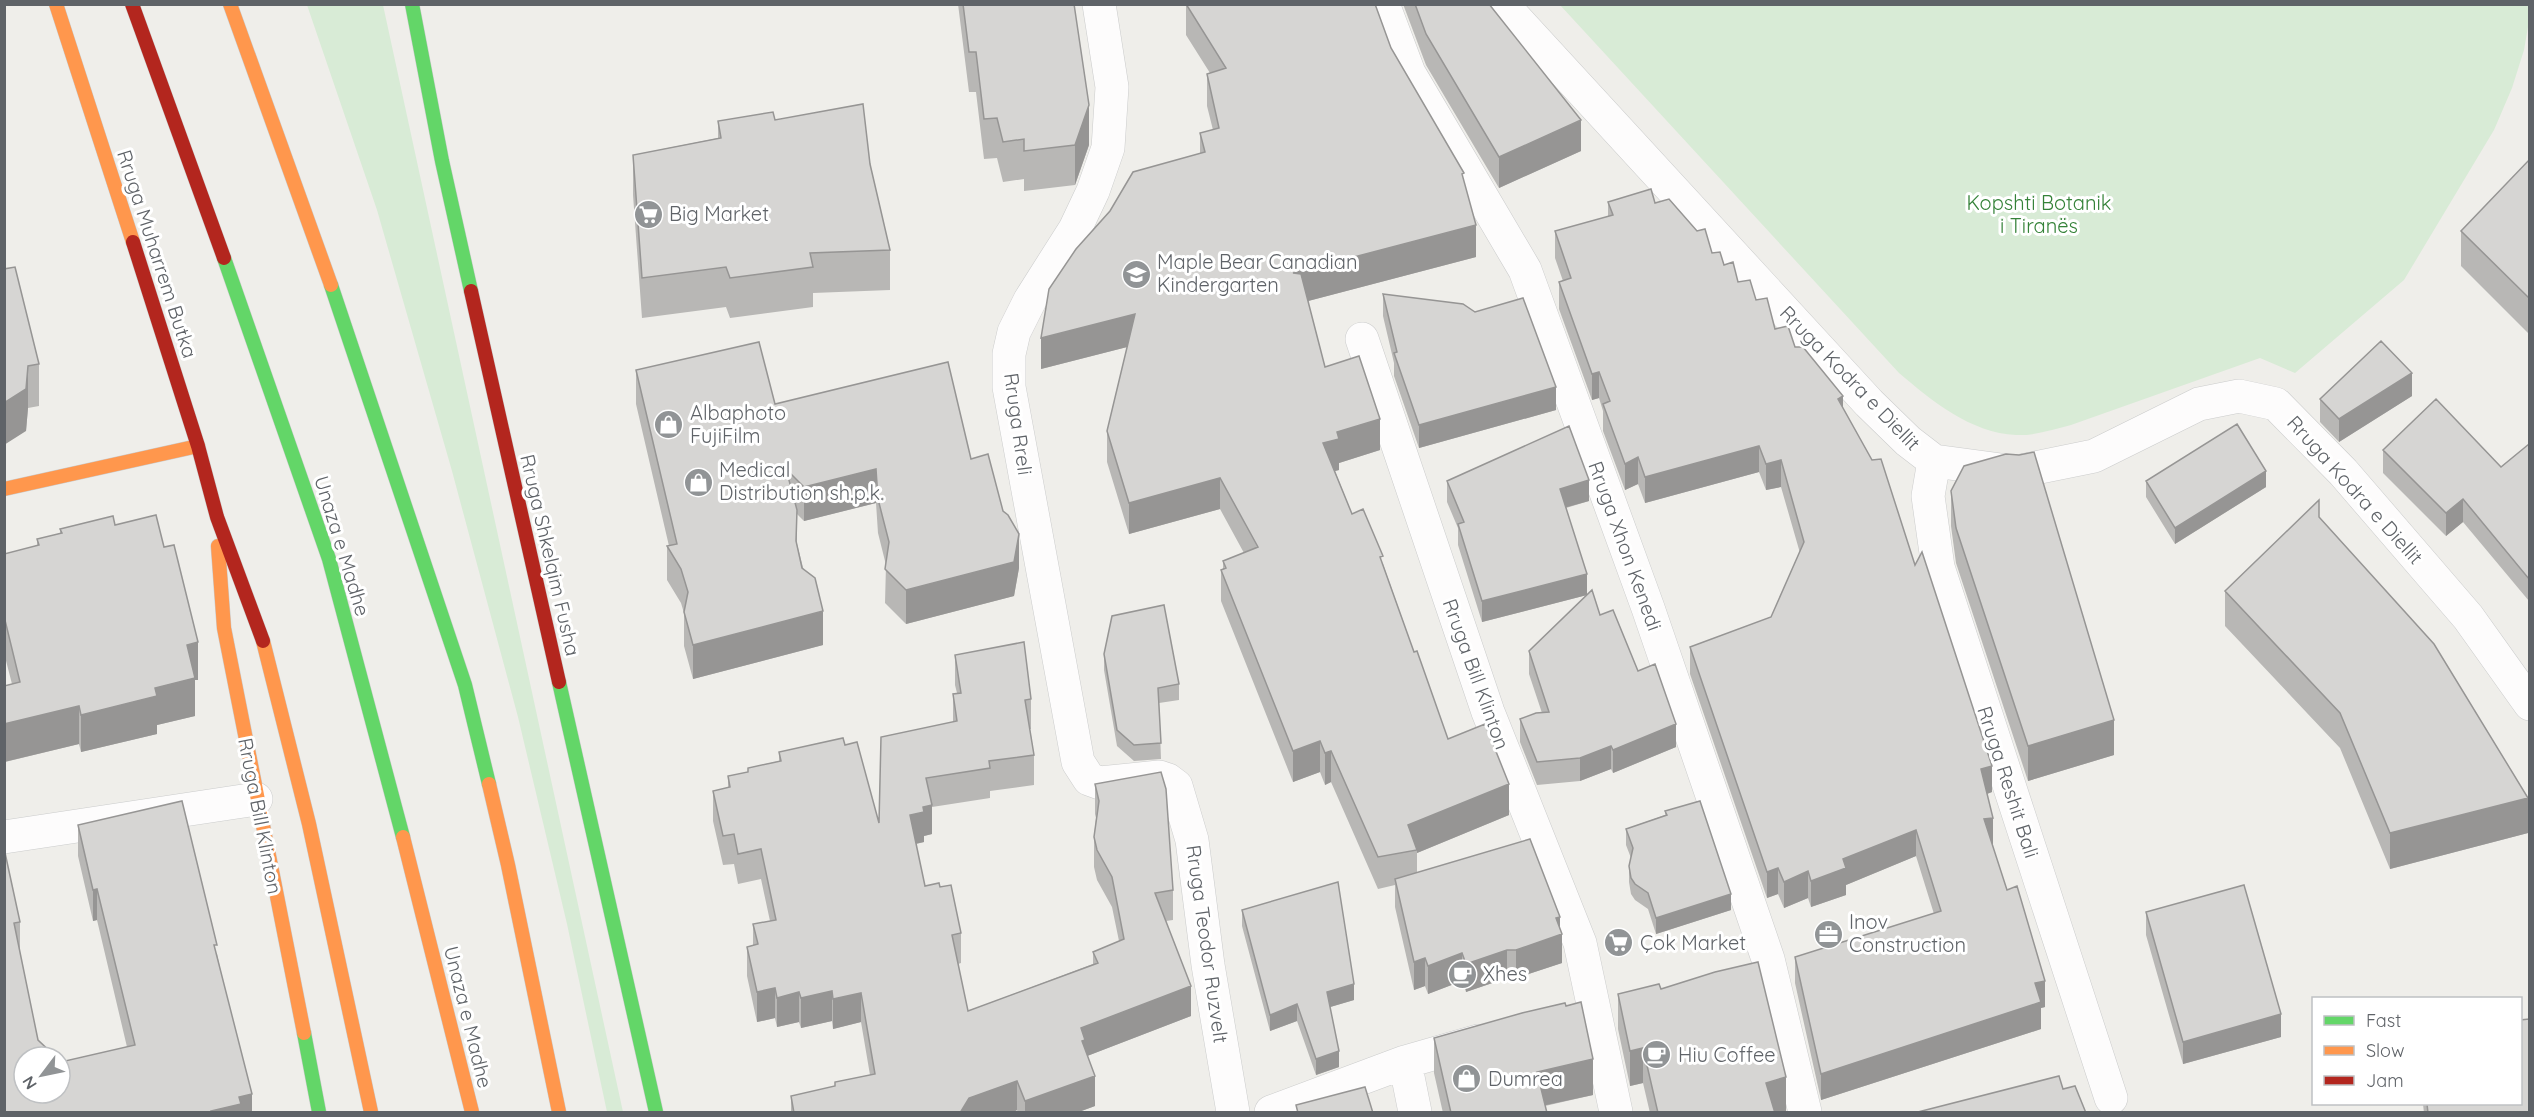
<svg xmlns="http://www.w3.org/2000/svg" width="2534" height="1117" viewBox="0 0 2534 1117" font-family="Quicksand,sans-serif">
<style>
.green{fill:#d8ebd6}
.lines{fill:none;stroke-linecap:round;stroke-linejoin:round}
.street-casing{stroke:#cbcccc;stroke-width:34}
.fast-casing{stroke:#cacacb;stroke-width:15}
.slow-casing{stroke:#cacacb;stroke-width:15}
.jam-casing{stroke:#cacacb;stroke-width:15}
.street{stroke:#fdfcfc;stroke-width:33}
.fast{stroke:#63d668;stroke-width:14}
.slow{stroke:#ff974d;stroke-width:14}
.jam{stroke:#b3261e;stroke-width:14}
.wall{fill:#b8b7b5}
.shaded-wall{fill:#969594}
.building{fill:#d6d5d3;stroke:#969594;stroke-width:1.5}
.labels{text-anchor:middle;stroke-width:6;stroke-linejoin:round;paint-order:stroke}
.park-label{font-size:20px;fill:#348238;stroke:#fff}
.poi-label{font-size:20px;fill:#5f6368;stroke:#fff;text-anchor:start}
.street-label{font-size:20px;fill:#5f6368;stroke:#fff}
</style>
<rect width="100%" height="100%" fill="#efeeea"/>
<path class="green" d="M2529,4V21L2524,50L2512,88L2494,130L2404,280L2295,373L2260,358L2071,425C2054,429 2035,436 2016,435C1971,433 1932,401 1899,373L1560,5Z
M307,5H383L623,1112H607L567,924L518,717L452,471L377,210Z"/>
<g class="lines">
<defs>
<path id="street" d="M1099,4L1112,87L1108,148L1093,191L1075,229L1030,300L1014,332L1009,354V387L1078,762L1089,779L1100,783L1159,777L1168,780L1176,786L1192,840L1208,965L1233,1112
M1383,4L1409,73L1525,270L1648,608L1768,959L1805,1112
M1502,4L1869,403L1908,441L1934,461L2016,472L2094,456L2199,404L2239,396L2276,404L2343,472L2468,617L2530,704
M1362,339L1488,712L1580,943L1616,1112
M1934,461L1928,496L1938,567L2111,1098
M4,837L256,799
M1405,1062L1415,1112
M1271,1112L1405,1062L1478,1041"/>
<path id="fast" d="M412,4L442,161L471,291
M224,258L329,559L403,837
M331,285L465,685L489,784
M559,682L656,1112
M304,1033L319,1112"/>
<path id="slow" d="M56,4L133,242
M230,4L331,285
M4,489L198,446
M218,546L224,628L304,1033
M263,641L309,824L371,1112
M489,784L508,865L559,1112
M403,837L472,1112"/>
<path id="jam" d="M132,4L224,258
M133,242L198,446L217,517L263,641
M471,291L559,682"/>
</defs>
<use href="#street" class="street-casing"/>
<use href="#fast" class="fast-casing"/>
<use href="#slow" class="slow-casing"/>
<use href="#jam" class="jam-casing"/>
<use href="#street" class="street"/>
<use href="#fast" class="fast"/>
<use href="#slow" class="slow"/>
<use href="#jam" class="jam"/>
</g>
<path class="wall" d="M958,4H1074L1089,145L1075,185L1024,191V179L1003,182L997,158L984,159L976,92H969Z
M1186,4H1375L1391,48L1464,183L1476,257L1308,301L1325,367L1380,450L1339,463V470L1335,471L1352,514L1383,564L1414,652L1448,739L1509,815L1417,853V872L1560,931L1562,963L1516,978H1507L1466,992L1462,981L1428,994L1425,986L1414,990L1395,907V885L1378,889L1331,782L1325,785L1320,772L1293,782L1221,601V570L1223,569V561L1244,553L1220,509L1129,534L1107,462V431L1127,347L1041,369L1200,154V133L1213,130L1207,106V74L1210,73L1186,35Z
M1403,4H1489L1581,151L1499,188L1426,65Z
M775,120L870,164L890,250V290L813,293V307L730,318L726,307L642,318L633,195V155L718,138V121Z
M2529,160V334L2461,266V231Z
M1608,202L1655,203L1712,253L1738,282L1756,300L1775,329L1795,347L1843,409L1915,565L1992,792L1987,794L1992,844L2045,1007L2041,1008V1029L1821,1100L1795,983V957L1934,914L1916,856L1846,885V895L1811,907L1808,898L1784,908L1778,894L1767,898L1690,674V647L1771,617L1800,553L1781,487L1766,490L1759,472L1645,503L1638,484L1625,490L1603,431V411L1599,398L1592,400L1559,309V282L1563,281L1555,258V231L1608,217Z
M4,269L39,364V406L28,408L26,431Z
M1383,294L1475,312L1556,410L1419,448L1394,376V363L1383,316Z
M636,370L775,404L971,459L1003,511L1019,568L1014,596L906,624L885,603L886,565L878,533L876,503L804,521L797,514V544L823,645L693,679L684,646V613L681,603L667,580V546H669L636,404Z
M2412,396L2339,442L2320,422V399Z
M2529,444V601L2463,522L2446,536L2383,473V450L2501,467Z
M1447,481L1589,501L1566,508L1587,595L1482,622L1458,545V528L1447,502Z
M2146,481L2266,487L2175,544L2146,497Z
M1951,491L2114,755L2028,781L1956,563L1951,526Z
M2319,517L2528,833L2390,869L2340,748L2225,626V591Z
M115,525L198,680H195V716L157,725V734L81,752L79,744L5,762L4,799V686L12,684L4,653V554L37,546V539L60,534V529Z
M1600,615L1638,671L1676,747L1613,773L1611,769L1580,781L1537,785L1520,742V719L1542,713L1529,674V651Z
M1104,654L1179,684V700L1159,703L1161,759L1134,761L1117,746L1104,670Z
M955,655L1031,699V729H1030L1034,755V785L990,791V798L932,807V834L924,836V842L916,844L925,886L940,887L961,933V963L958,964L968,1011L1093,964V952L1119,941L1112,907L1097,880L1094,867V837L1096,818L1095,814V784L1173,890V920L1166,921L1191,1016L1087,1056L1095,1106L1076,1113H1018L1017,1110L1012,1113H791V1096L835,1087V1082L870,1075L861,1022L833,1029L832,1021L801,1028L799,1022L777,1027L775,1018L757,1022L747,976V947L753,945V924L770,921L761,879L738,884L734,864L723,865L713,821V791L728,788V776L748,772V768L779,761V752L845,745L879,823L953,722V694L957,693L955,685Z
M1665,811L1731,910L1656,934L1648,909L1635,900L1631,894L1629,882V866L1631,858L1626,845V829L1665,815Z
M78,825L217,954L252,1113H4V848L20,922V953L38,1040L61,1062L127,1047L97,920L93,921L78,856Z
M1242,910L1354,1000L1330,1007L1339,1067L1316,1075L1297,1021L1270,1031L1242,926Z
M2146,912L2281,1037L2183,1064L2146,935Z
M1661,989L1786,1112L1650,1113L1643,1083L1630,1086L1618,1029V994Z
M1434,1038L1593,1095L1545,1106L1547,1113H1443L1434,1073Z
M2423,1104H2520L2529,1113H2424Z"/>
<path class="shaded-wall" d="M1089,105V145L1075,185V145Z
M1581,120V151L1499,188V157Z
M1476,225V257L1293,305V273Z
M1135,314V345L1041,369V338Z
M28,366V408L26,431L4,445V403Z
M1599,372V398L1592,400V374Z
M2412,373V396L2339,442V419Z
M1556,387V410L1419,448V425Z
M1843,396V423L1838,399Z
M1380,419V450L1339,463V470L1323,474V443L1337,432Z
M1759,446V472L1645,503V477Z
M1638,457V484L1625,490V464Z
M1781,460V487L1766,490V464Z
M876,469V503L804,521V487Z
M2266,471V487L2175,544V528Z
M1220,478V509L1129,534V503Z
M1589,480V501L1560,509V489Z
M2463,499V522L2446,536V513Z
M1019,534V568L1014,596L906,624V590Z
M1587,574V595L1482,622V601Z
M823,611V645L693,679V645Z
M198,642V680H195V716L157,725V734L81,752V715L155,688L187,645Z
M79,706V744L4,762V724Z
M2114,720V755L2028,781V746Z
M1676,724V747L1613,773V750Z
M1320,741V772L1293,782V751Z
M1611,746V769L1580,781V758Z
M1331,751V782L1325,785V753Z
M1992,766V792L1981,796V769Z
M1509,784V815L1417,853V850L1408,825Z
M2528,798V833L2390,869V833Z
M932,805V834L924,836V842L910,845V815L923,807Z
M1993,818V844L1984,846V819Z
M1916,830V856L1846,885V895L1811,907V881L1843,859Z
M1778,868V894L1767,898V872Z
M1808,871V898L1784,908V882Z
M97,889V920L93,921V890Z
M1731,894V910L1656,934V918Z
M1560,917V935L1562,934V963L1516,978V950L1556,918Z
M1507,950V978L1466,992V964Z
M1462,953V981L1428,994V966Z
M1425,958V986L1414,990V962Z
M2045,981V1007L2041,1008V1029L1821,1100V1074L2035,983Z
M1354,984V1000L1327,1008V992Z
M1191,986V1016L1082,1058L1081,1028Z
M775,988V1018L757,1022V992Z
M832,991V1021L801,1028V998Z
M799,992V1022L777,1027V998Z
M861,993V1022L833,1029V999Z
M1297,1004V1021L1270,1031V1015Z
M2281,1014V1037L2183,1064V1042Z
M1643,1048V1083L1630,1086V1051Z
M1339,1051V1067L1316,1075V1059Z
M1593,1059V1095L1537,1107V1072Z
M1095,1076V1106L1076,1113H1025V1101Z
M1786,1077V1112L1766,1113V1083Z
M1017,1081V1110L1012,1113H960L969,1098Z
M252,1094V1113H211V1111L239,1097Z"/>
<path class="building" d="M963,4H1074L1089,105L1075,145L1024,151V139L1003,142L997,118L984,119L976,52H969Z
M1186,4H1375L1391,48L1464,173L1462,174L1476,225L1293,273L1301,274L1325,367L1359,356L1380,419L1337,432L1339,439L1323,443L1352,514L1363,509L1383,556L1380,557L1414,652L1417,651L1448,739L1485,724L1509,784L1408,825L1417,850L1378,857L1331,751L1325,753L1320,741L1293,751L1221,570L1226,568L1223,561L1258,547L1220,478L1129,503L1107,431L1135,314L1041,338L1049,289L1076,249L1110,211L1133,172L1205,152L1200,133L1219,128L1207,74L1226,68Z
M1415,4H1489L1581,120L1499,157L1426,34Z
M863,104L870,164L890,250L810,253L813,267L730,278L726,267L642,278L633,155L721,138L718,121L773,112L775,120Z
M2529,160V298L2461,231Z
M1651,189L1655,203L1669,199L1697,231L1705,229L1712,253L1720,252L1724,265L1733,262L1738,282L1750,280L1756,300L1767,298L1775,329L1788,326L1795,347H1803L1843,396L1838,399L1872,460L1881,459L1915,565L1922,552L1992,766L1981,769L1993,818L1984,819L2007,890L2017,886L2045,981L2035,983L2041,1002L1821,1074L1795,957L1941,911L1916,830L1843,859L1846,868L1811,881L1808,871L1784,882L1778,868L1767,872L1690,647L1771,617L1804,542L1781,460L1766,464L1759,446L1645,477L1638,457L1625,464L1603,404L1610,401L1599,372L1592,374L1559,282L1571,278L1555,231L1613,215L1608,202Z
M15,267L39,364L28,366L26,389L4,403V269Z
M1383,294L1463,304L1475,312L1523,298L1556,387L1419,425L1394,353L1397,352Z
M2381,341L2412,373L2339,419L2320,399Z
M759,342L775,404L948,362L971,459L988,454L1003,511L1008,515L1019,534L1014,562L906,590L885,569L889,542L878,499L876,469L804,487L786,469L797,510L796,541L802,568L815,578L823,611L693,645L684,612L688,592L681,569L667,546L677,544L636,370Z
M2436,399L2501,467L2529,444V579L2463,499L2446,513L2383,450Z
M2237,424L2266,471L2175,528L2146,481Z
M1569,426L1589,480L1560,489L1587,574L1482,601L1458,524L1464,522L1447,481Z
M2034,452L2114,720L2028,746L1956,528L1951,491L1964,466L2006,454L2019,455Z
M2319,500V517L2434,644L2528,798L2390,833L2340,713L2225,591Z
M156,515L164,547L174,545L198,642L187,645L195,678L155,688L157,696L81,715L79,706L4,724V686L20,682L4,616V554L39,545L37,539L62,533L60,529L113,516L115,525Z
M1592,590L1600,615L1613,610L1638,671L1655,664L1676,724L1613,750L1611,746L1580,758L1537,762L1520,719L1536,713L1549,712L1529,651Z
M1164,605L1179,684L1158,688L1161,743L1134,745L1117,730L1104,654L1112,616Z
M1024,642L1031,699L1025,700L1034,755L989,761L990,768L926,778L932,805L923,807L924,812L910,815L925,886L939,883L940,887L951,885L961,933L952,935L968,1011L1098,963L1093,952L1124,939L1112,877L1097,850L1094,837L1099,801L1095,784L1161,772L1166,789L1173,890L1155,893L1191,986L1081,1028L1085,1040L1082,1041L1095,1076L1025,1101L1017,1081L969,1098L960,1113H794L791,1096L835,1086V1082L875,1074L861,993L833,999L832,991L801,998L799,992L777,998L775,988L757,992L747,947L758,944L753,924L776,920L761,849L738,854L734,834L723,836L713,791L730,787L728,776L748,772V768L781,761L779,752L843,738L845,745L857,742L879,823L881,737L957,721L953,694L961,693L955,655Z
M182,801L217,945H214L252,1094L239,1097L241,1104L211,1111L212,1113H4V848L20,922L14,923L38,1040L56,1057H24V1093H60V1061L61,1062L135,1045L97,889L93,890L78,825Z
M1700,801L1731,894L1656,918L1648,893L1635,884L1631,878L1629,866L1633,848L1626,829L1667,815L1665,811Z
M1530,839L1560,917L1556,918L1562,934L1516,950H1507L1466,964L1462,953L1428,966L1425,958L1414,962L1395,879Z
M1338,882L1354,984L1327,992L1339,1051L1316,1059L1297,1004L1270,1015L1242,910Z
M2244,885L2281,1014L2183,1042L2146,912Z
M1758,962L1786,1077L1766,1083L1775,1113H1658L1643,1048L1630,1051L1618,994L1659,984L1661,989L1715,972Z
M1581,1002L1593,1059L1537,1072L1547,1113H1451L1434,1038L1522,1013L1565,1003L1566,1006Z
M2529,1019V1113H2428L2427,1104H2520V1020Z
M2059,1076L2063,1089L2075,1086L2086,1113H1914Z
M1365,1087L1373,1113H1298L1296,1105Z"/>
<defs>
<symbol id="supermarket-disc" viewBox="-11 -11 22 22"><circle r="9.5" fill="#919496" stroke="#fff"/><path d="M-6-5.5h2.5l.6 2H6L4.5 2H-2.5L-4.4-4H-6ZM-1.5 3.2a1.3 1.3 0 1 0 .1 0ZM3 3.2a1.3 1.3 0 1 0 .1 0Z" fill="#fff"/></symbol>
<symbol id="school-disc" viewBox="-11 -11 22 22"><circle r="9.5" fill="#919496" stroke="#fff"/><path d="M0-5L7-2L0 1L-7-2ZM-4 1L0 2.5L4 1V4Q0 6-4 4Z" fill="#fff"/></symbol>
<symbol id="shop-disc" viewBox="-11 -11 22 22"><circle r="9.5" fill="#919496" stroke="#fff"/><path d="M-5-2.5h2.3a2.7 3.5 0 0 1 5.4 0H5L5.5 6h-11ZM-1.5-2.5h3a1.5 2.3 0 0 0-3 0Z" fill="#fff"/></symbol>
<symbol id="office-disc" viewBox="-11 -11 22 22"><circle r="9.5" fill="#919496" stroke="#fff"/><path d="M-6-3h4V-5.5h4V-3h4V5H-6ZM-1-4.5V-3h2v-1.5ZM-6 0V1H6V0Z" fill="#fff"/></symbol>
<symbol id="cafe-disc" viewBox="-11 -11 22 22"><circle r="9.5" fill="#919496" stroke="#fff"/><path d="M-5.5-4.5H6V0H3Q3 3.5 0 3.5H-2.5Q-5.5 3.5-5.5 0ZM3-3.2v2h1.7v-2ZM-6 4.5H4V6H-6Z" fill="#fff"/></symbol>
</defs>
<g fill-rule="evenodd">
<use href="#supermarket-disc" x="632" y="198" width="33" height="33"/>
<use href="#school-disc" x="1120" y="258" width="33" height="33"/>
<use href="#shop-disc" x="652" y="408" width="33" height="33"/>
<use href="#shop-disc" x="682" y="466" width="33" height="33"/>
<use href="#office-disc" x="1812" y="918" width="33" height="33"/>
<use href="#supermarket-disc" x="1602" y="926" width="33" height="33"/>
<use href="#cafe-disc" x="1446" y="958" width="33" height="33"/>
<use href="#cafe-disc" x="1640" y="1038" width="33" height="33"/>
<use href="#shop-disc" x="1450" y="1062" width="33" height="33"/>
</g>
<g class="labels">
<g class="park-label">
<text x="2039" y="210">Kopshti Botanik<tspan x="2039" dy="23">i Tiranës</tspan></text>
</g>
<g class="poi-label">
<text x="669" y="221">Big Market</text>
<text x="1157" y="269">Maple Bear Canadian<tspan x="1157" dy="23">Kindergarten</tspan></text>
<text x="690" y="420">Albaphoto<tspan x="690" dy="23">FujiFilm</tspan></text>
<text x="719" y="477">Medical<tspan x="719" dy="23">Distribution sh.p.k.</tspan></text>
<text x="1849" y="929">Inov<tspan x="1849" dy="23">Construction</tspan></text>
<text x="1640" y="950">Çok Market</text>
<text x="1483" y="981">Xhes</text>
<text x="1678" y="1062">Hiu Coffee</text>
<text x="1488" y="1086">Dumrea</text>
</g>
<g class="street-label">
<text transform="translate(157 254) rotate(72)" y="7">Rruga Muharrem Butka</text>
<text transform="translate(1850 378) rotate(46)" y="7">Rruga Kodra e Diellit</text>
<text transform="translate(1018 424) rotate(82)" y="7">Rruga Rreli</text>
<text transform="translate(2355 490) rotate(48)" y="7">Rruga Kodra e Diellit</text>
<text transform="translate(342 546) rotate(73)" y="7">Unaza e Madhe</text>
<text transform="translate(1625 546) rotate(70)" y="7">Rruga Xhon Kenedi</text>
<text transform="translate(550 555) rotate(77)" y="7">Rruga Shkelqim Fusha</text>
<text transform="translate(1476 674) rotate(70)" y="7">Rruga Bill Klinton</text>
<text transform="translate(2008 782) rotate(72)" y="7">Rruga Reshit Bali</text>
<text transform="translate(260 816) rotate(79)" y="7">Rruga Bill Klinton</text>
<text transform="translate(1207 944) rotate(82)" y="7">Rruga Teodor Ruzvelt</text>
<text transform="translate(468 1017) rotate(76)" y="7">Unaza e Madhe</text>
</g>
</g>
<rect width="2534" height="1117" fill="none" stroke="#5f6368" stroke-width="12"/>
<rect x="2312" y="997" width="210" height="108" fill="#ffffff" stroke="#bfc1c3" stroke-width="1.5"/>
<rect x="2324" y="1016" width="30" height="9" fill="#63d668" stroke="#bfc1c3" stroke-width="1.5"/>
<text x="2366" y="1027" font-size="18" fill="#5f6368">Fast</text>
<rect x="2324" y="1046" width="30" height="9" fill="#ff974d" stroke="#bfc1c3" stroke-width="1.5"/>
<text x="2366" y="1057" font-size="18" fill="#5f6368">Slow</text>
<rect x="2324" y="1076" width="30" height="9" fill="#b3261e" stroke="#bfc1c3" stroke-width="1.5"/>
<text x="2366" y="1087" font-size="18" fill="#5f6368">Jam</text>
<g transform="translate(42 1075) rotate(238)"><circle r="28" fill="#ffffff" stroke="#bfc1c3" stroke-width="1.5"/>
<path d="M0-4.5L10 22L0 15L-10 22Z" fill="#919496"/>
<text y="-9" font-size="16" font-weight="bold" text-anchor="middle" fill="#5f6368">N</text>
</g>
</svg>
